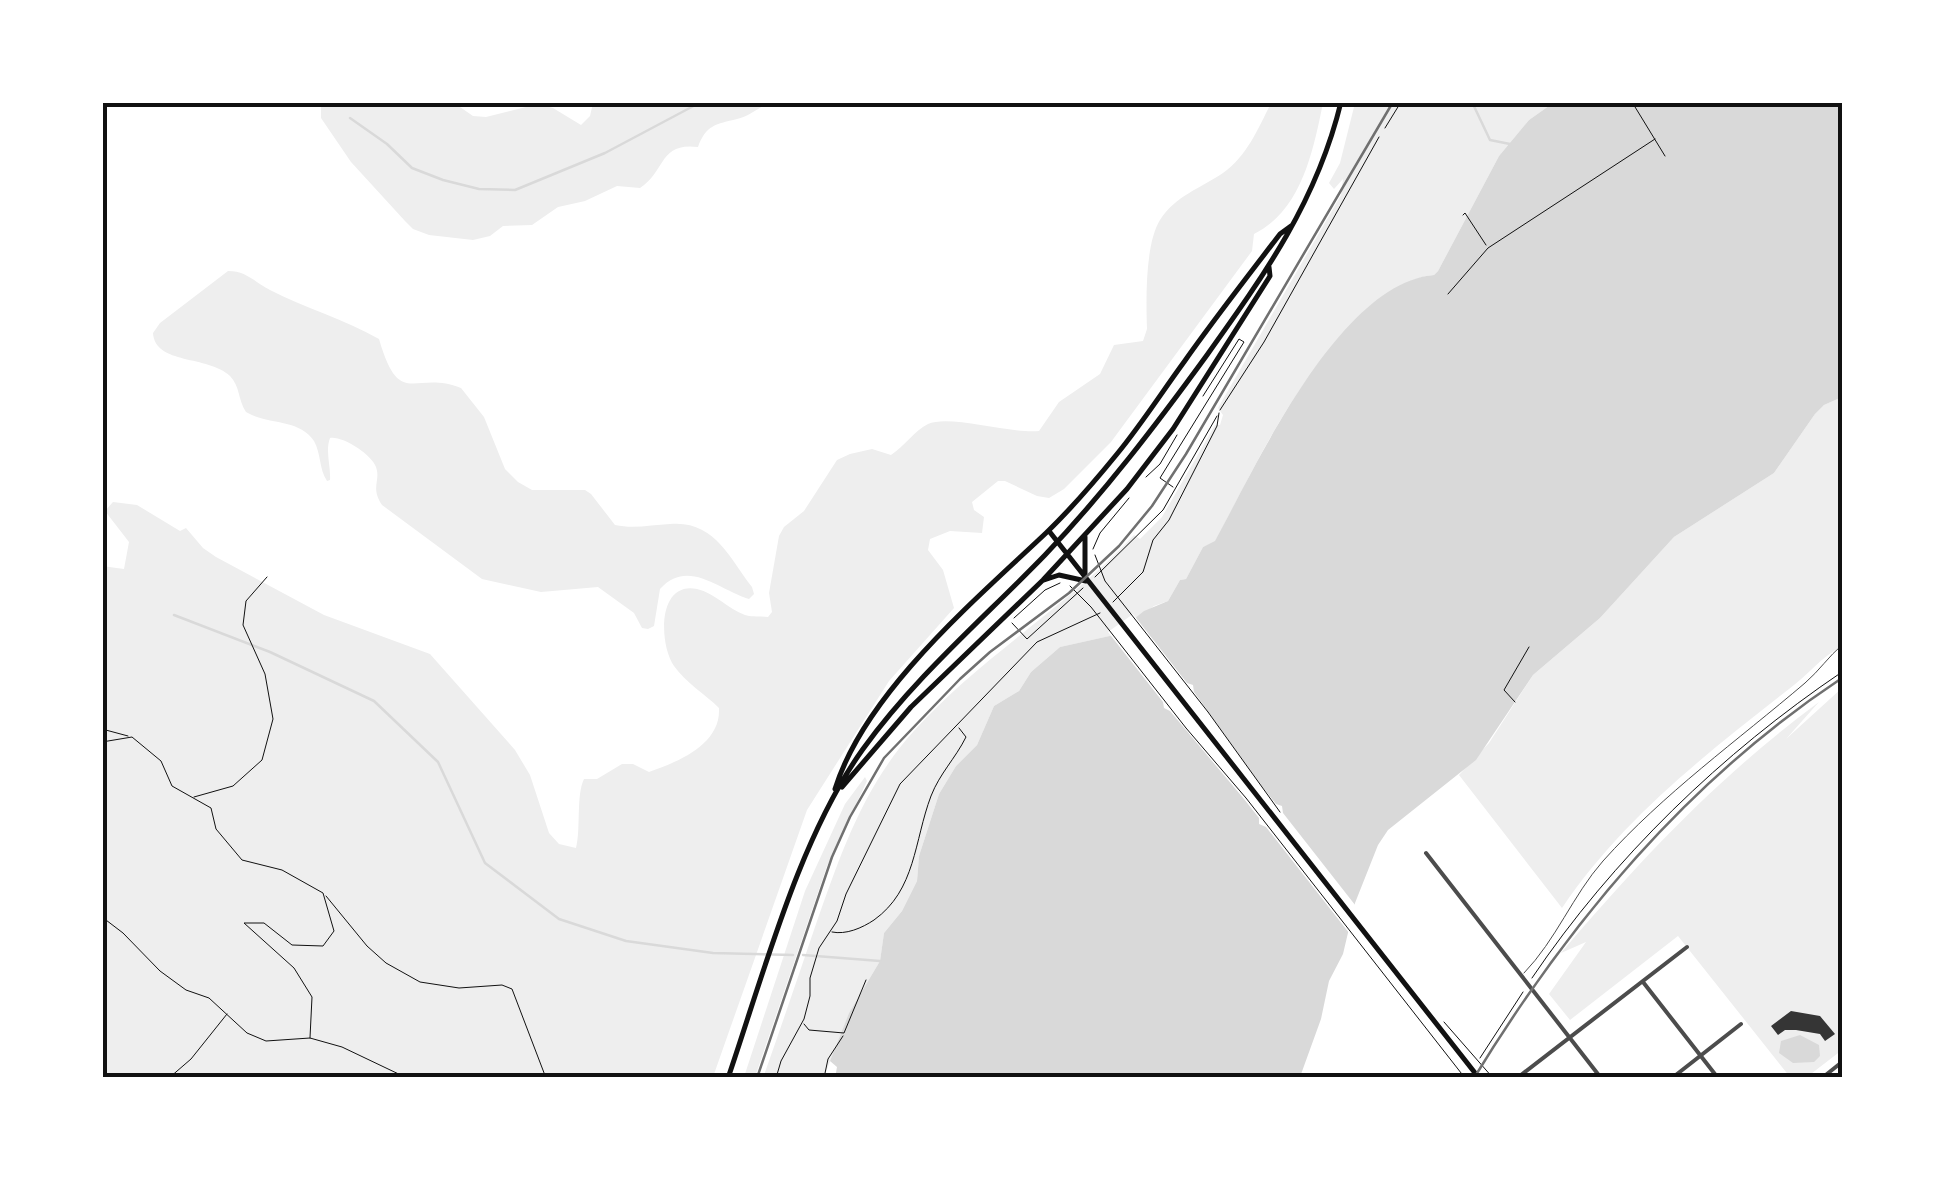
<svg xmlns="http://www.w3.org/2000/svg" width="1945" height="1180" viewBox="0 0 1945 1180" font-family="Overpass,sans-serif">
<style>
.green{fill:#eee}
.water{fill:#d9d9d9}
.pier{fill:#fff}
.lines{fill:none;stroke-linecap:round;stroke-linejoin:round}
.stream{stroke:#d9d9d9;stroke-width:2.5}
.building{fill:#353535}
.path{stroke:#111;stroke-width:1}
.service{stroke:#4c4c4c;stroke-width:1}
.minor{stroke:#4c4c4c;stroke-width:4}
.primary{stroke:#111;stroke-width:5}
.rail{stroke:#707070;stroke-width:2.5}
.neatline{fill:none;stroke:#111;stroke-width:4}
</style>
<rect width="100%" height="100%" fill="#fff"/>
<path class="green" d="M321,102L423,103L460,107L473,116L486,117L538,104L553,108L581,125L590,116L593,103H768C759,108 748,117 737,119C716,124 706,125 698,147C659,142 666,171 640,188L617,186L585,201L558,207L532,225L503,226L490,236L473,240L429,235L413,229L405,221L351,162L321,118Z
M1271,103H1323C1313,151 1302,210 1254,234L1252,251L1111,442L1064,489L1049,498L1037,496L1005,481H998L972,502L974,510L984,517L982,533L950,531L930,539L928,550L943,570L954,608L889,681L807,810L713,1077L103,1078L102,566L124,569L129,542L105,511L113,502L137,505L180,531L186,528L203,548L216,557L324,615L430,654L515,750L530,775L549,833L559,844L576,848C581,830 576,795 584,779H597L622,764H633L649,772C677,762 721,745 719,708C705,694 686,683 674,666C659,644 657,581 697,589C715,593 728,609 745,615C751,617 761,616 768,617L772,612L769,593L779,536L784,527L804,511L837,460L850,454L872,449L891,455C905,446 914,431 928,424C949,414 1011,434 1039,431L1059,402L1100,374L1114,345L1143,341L1147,329C1146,300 1145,244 1160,220C1175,196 1201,188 1223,173C1247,156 1258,129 1271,103Z
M1355,103H1553L1529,120L1499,156L1438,271L1434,275C1411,277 1399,289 1381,302C1301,363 1261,455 1215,542L1203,547L1186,579L1180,580L1168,601L1154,606L1114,635L1060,647L1031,672L1019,691L994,706L977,745L956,766L939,794L919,856L917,881L902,911L884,933L880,961L849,1013L824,1077L763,1078C781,1027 798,977 815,927C840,856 862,789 913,732C979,658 1066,608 1134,535L1140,539L1162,517L1215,425H1220L1223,415L1218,408L1341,195L1343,179L1334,189L1329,183L1340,163Z
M228,271C247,271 254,282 270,290C305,308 344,319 379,339C400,411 414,369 461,388L484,417L505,469L518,482L532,490H585L591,494L615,525C633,529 652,525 670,524C714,520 729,557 752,587L754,594L749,599C719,590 688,558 660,589L654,626L648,629L642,628L634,613L598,587L541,592L482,579L382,505C370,487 381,481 376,467C371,454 343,436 330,438C325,451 331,466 330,480L327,481C319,469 321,453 314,441C299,418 267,425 246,412C238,400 240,386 230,376C208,355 155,365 153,333L160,323Z
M1842,397V646C1821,657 1808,675 1789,689C1706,754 1622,819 1562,908L1459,775L1489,743L1533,675L1600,618L1674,537L1774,473L1815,414L1824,405Z
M1842,688V1050L1807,1077H1790L1678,936L1570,1020L1549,994L1586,942L1561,953C1643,857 1718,777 1819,702L1786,739Z
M865,777L867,781L827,866L755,1077H744L805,891L845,804Z"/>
<path class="water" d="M1553,103H1842V397L1824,405L1815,414L1774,473L1674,537L1600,618L1533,675L1476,760L1388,830L1378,845L1355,903L1343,954L1329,981L1321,1019L1300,1077L835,1078L837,1067L830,1061L849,1013L880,961L884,933L902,911L917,881L919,856L939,794L956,766L977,745L994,706L1019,691L1031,672L1060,647L1114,635L1144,611L1168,601L1180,580L1186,579L1203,547L1215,541C1256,466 1339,283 1434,275L1438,271L1499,156L1529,120Z
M1800,1035L1819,1045L1820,1056L1814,1062L1793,1063L1779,1053L1781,1041Z"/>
<path class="pier" d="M1133,614L1187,683L1193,685L1194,692L1261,785L1276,804L1282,806L1283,813L1359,910L1353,938L1266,827L1259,824V818L1244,799L1170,711L1164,708L1163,702L1108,632Z"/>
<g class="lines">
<path class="stream" d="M1472,102L1490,140L1510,144
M350,118L387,144L412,168L443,180L479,189L515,190L605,153L701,102
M174,615L270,652L374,701L438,762L485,863L559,919L626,941L713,953L793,955
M803,955L880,961"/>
</g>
<path class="building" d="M1791,1011L1820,1016L1835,1034L1825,1041L1820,1034L1796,1030H1785L1778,1035L1771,1026Z"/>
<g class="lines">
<path class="path" d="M1632,102L1665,156
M1385,128L1401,102
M1463,215L1465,213L1486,245
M1448,294L1488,248L1655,139
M1220,410L1264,342L1379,137
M1146,477L1160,464L1177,435
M1173,487L1160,478L1244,342L1239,339L1203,396
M1093,549L1100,533L1129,498
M1095,555L1105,581L1208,712L1280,812
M1095,577L1163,510L1217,416
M1070,586L1091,607L1186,728L1246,798L1465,1078
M1113,602L1143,572L1153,540L1169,520L1217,426L1219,413
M1014,618L1045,590L1060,583
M1012,623L1027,639L1083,588
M1515,702L1504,690L1529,647
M102,729L128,736
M102,742L132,737L161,761L172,786L211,808L216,829L242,860L282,870L323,893L334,931L323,946L292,945L264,923H244L294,968L312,997L310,1038
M194,797L233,786L262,760L273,719L265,674L243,625L246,601L267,577
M326,896L367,946L386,963L420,982L459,988L502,985L512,989L546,1078
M102,917L123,933L160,971L186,990L209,998L247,1033L266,1041L310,1038L342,1047L407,1078
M832,932C846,935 862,928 874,920C916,890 914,841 931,796C940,773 955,759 966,737L959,728
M1532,978C1613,858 1722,753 1842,672
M1444,1022L1493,1078
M804,1024L809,1030L844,1033L866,980
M1480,1058L1523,992
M169,1078L191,1059L227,1014
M776,1078L781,1061L804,1019L810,996V978L819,948L837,921L846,894L900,784L1037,642L1100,613
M824,1078L828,1059L843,1036"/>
<path class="service" d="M1524,973C1556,940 1573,895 1603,861C1664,793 1737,741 1805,683C1819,671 1829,656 1842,645"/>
<path class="minor" d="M1426,853L1601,1078
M1643,982L1718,1078
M1521,1075L1687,947
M1672,1078L1741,1024
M1822,1078L1842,1062"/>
<path class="primary" d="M1049,531L1479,1078
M1085,574V537
M1044,580L1059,575L1086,581
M842,787L911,707L1043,580L1127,489L1173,429L1270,276L1269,267
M835,789C865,693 974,601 1046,533C1071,509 1095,481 1117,454C1141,425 1162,392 1184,362C1215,318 1248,276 1280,234L1291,226
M728,1078C764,973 799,838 863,749C915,677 983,619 1045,555C1104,493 1156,425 1207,355C1265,274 1317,201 1341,102"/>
<path class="rail" d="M757,1078L832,857L850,817L884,758L960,679L990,652L1069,593L1119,546L1152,506L1186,454L1393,102
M1474,1078C1570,921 1688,780 1842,678"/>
</g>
<rect width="1945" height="1180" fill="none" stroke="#ffffff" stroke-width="210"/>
<rect x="105" y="105" width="1735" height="970" class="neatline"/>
</svg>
